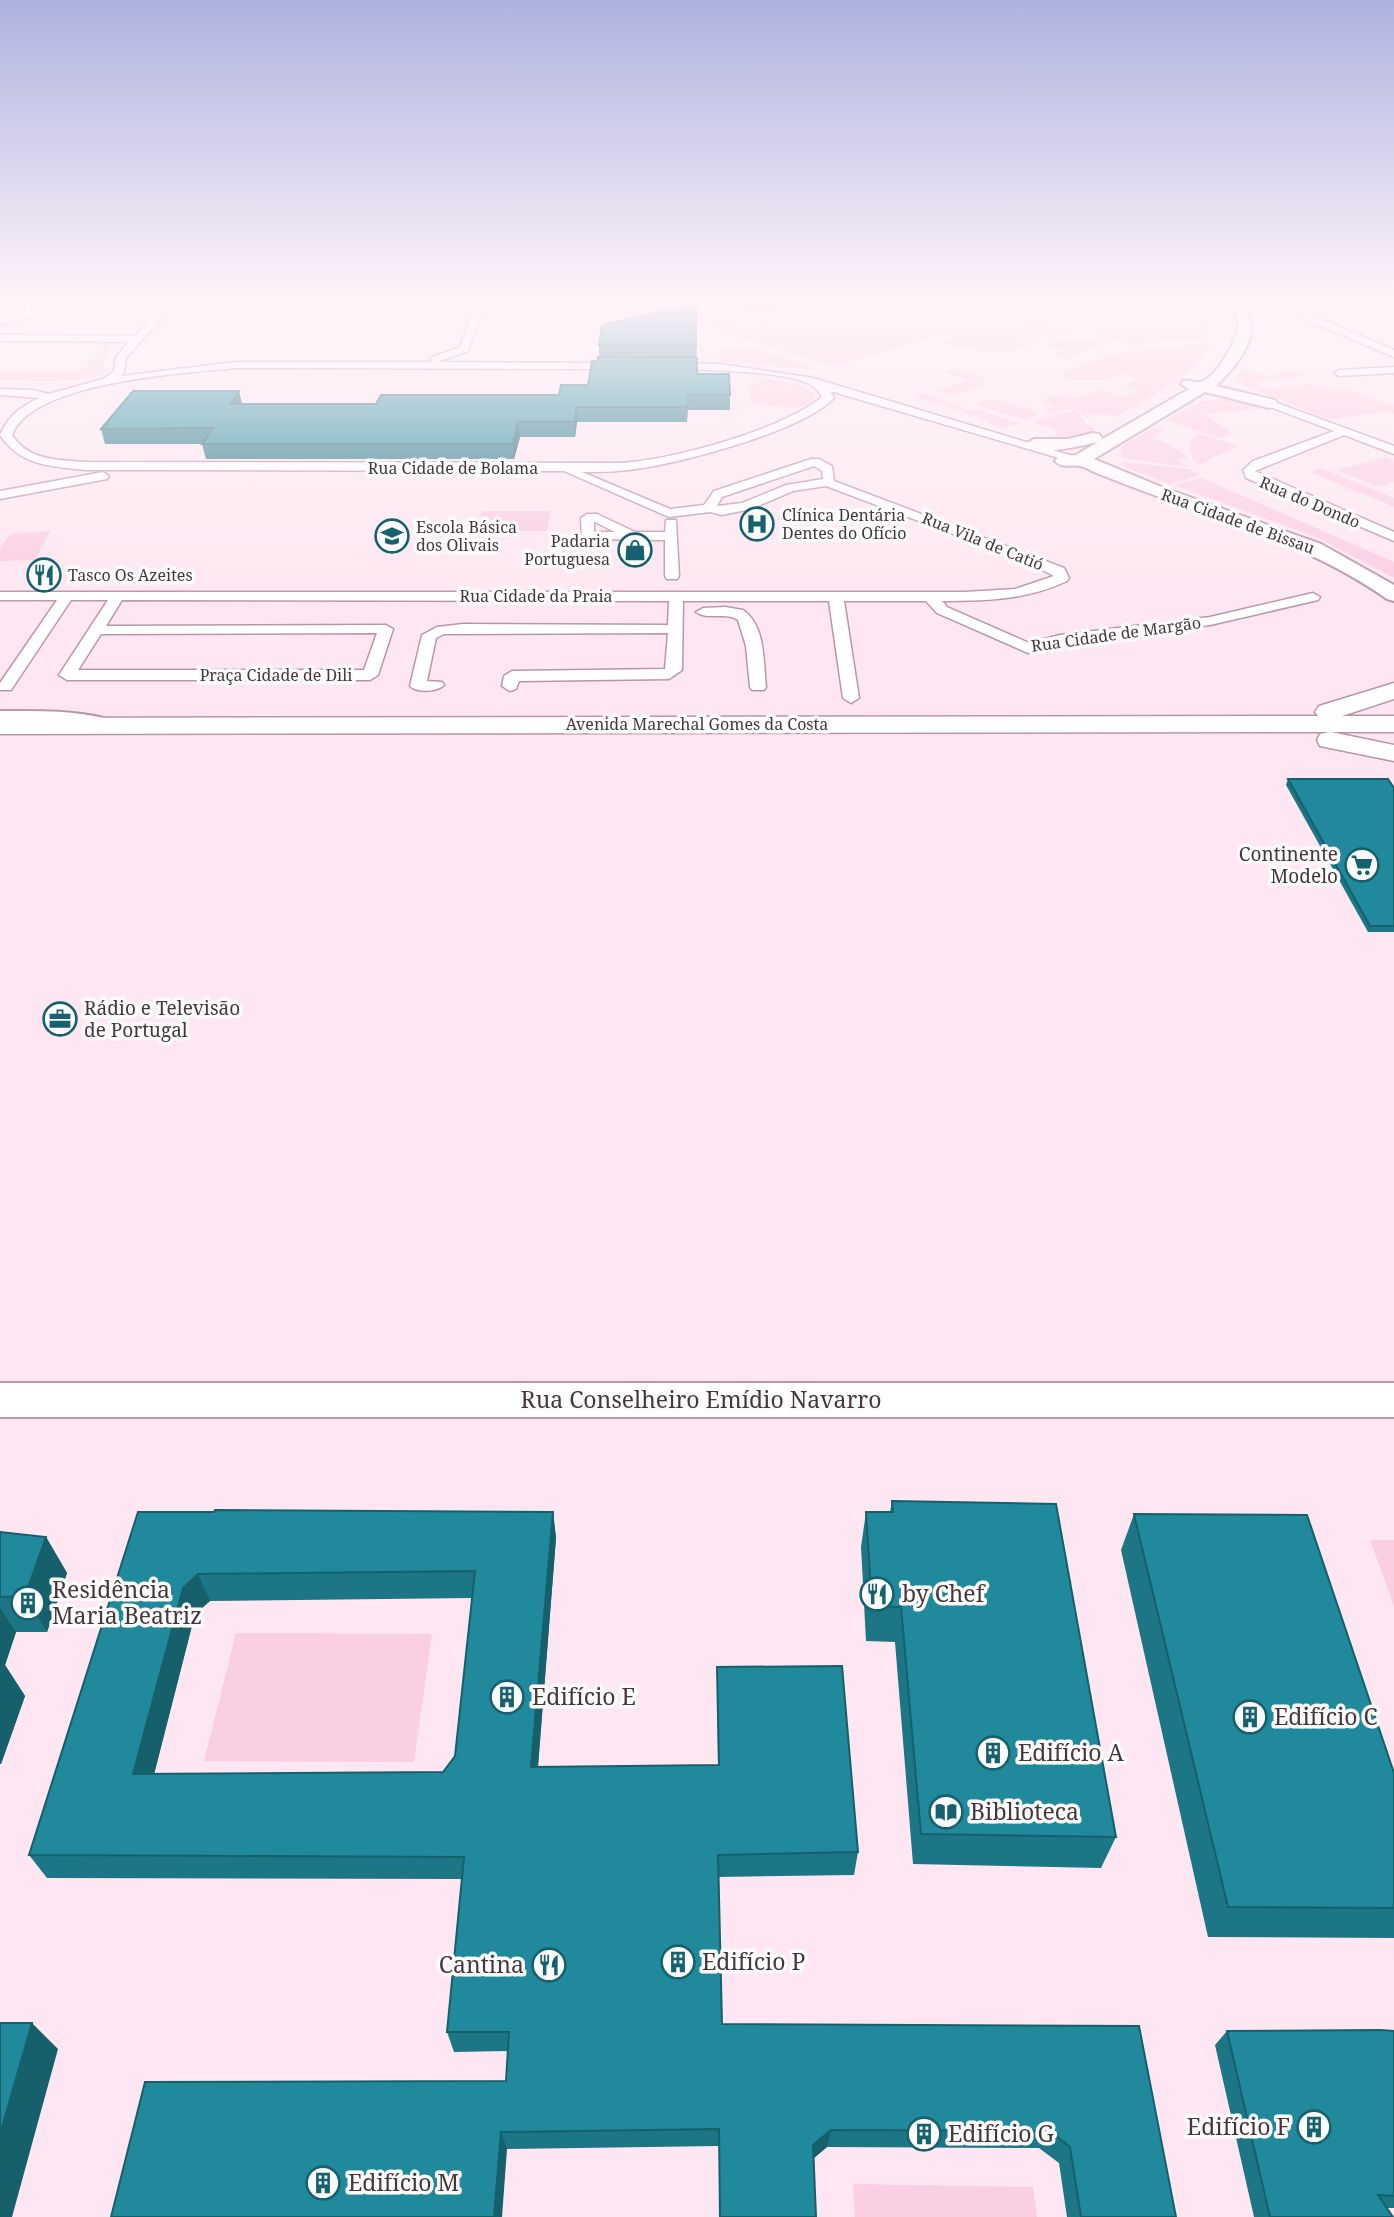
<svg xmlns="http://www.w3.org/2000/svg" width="1394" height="2217" viewBox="0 0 1394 2217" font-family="'Noto Serif',serif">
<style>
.green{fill:#facee3}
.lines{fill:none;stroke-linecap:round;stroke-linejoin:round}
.street-casing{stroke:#ba95a7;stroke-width:3}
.secondary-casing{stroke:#ba95a7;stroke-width:4}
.primary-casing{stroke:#ba95a7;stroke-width:3}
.highway-casing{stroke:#ba95a7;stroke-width:4}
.street{fill:#fff;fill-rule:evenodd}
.secondary{fill:#fff;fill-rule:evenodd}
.primary{fill:#fff;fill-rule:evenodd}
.highway{fill:#fff;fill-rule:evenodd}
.wall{fill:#1c7685;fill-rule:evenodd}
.shaded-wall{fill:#16606c}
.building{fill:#20899b;stroke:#16606c;stroke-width:2;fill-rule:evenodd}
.labels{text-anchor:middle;stroke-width:7;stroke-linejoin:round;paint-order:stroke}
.far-street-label{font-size:16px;fill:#46373e;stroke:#fbfbfb}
.far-poi-label{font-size:16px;fill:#46373e;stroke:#fbfbfb;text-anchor:start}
.poi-label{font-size:19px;fill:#46373e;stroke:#fbfbfb;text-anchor:end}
.near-street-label{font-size:23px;fill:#46373e;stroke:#fbfbfb}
.near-poi-label{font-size:23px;fill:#46373e;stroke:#fbfbfb;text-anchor:start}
</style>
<rect width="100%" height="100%" fill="#fee7f2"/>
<path class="green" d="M707,302L744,304L746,307L790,311L798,309L789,302H1026L1029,304L1025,322L1048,324L1047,329L1068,331V335L957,329L834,367L730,334L729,330L703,328L739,324L716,314L725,313L723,311L726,309Z
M1136,302H1207L1206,339L1125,343L1098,333L1097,330L1135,329V310L1140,306Z
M969,333L1029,338L1035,341C1006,359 973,351 941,342Z
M1061,339L1095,341L1102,344L1067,359L1054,355L1065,350L1044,345Z
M107,344L110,349L102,362L106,372C86,385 27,380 0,380V372H81Z
M1202,344L1210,348L1182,378L1114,418L1111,415L1086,413L1088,418H1086L1077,408L1049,413L1042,411L1055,405L1042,401L1060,394L1078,399L1102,390L1124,397L1140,390L1123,385L1138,379C1133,377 1126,374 1121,374C1115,374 1110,379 1105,380C1089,380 1075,383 1061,374L1062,372L1121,352Z
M730,347L755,348L821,370L720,361L718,352Z
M953,369L984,378L985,381L983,385L953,395L938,391L969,380L944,372Z
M1247,369L1265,377L1280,375L1283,369L1312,374L1253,382L1268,390L1314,384L1331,391L1350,390L1394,407V414L1385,411L1331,420L1233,381L1241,370Z
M764,378L798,385L815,394V399C796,415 773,405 751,404L749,389Z
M925,393L968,410H979L1019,423L1002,429L978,417L914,397Z
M994,399L1034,411L1038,414L1025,420L976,405Z
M1225,399L1265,408L1204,414L1233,433L1220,438L1166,420L1202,401Z
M1076,410L1086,424L1096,429L1077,439L1061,442L1055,436L1056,430L1033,422Z
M1153,428L1165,430L1153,438C1167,442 1177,449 1188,458L1179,459V463L1191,467L1121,458L1122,446Z
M1200,434L1239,446L1199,464L1193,459L1189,443H1195L1189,441Z
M1386,457L1394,461V482L1378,487L1337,470Z
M1121,462L1190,469L1198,476L1170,484L1127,468Z
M1321,468L1394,498V507L1310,472Z
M1202,478L1394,562V578L1318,538L1174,485Z
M482,511H551L547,531H476Z
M50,531L35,560L0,561V547L11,534Z
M1370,1540H1394V1606Z
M236,1633L432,1634L414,1762L204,1761Z
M853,2184L1033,2187L1037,2217H855Z"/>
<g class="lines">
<defs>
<path id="street" d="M25,302H33L36,307L29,317L0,325V319L22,313L26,307Z
M166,302H176L126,358L124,372L121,376L236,362H431L430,358L460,347L474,309H256V305L259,304L594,302L590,305L555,309H483L468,351L437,362L621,363L626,366L621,369L236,368C184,373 32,382 12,435C29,461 59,460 87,462L620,463C673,460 781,430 822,397C820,393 816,388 811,385C785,370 698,370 666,369L661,366L666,363L720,364L813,378L1086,460L1076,463L830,391L834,398C803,431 682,463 636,469C618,472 600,472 582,472L670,509L704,505L714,491L811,459H819L832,466L834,481L1064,568L1069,578L1067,581C1027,600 986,601 942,601L947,607L1029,643L1060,635L1210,617L1313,593L1320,597L1318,600L1210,625L1060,644L1028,653L937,613L926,601H844L859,698L851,703L843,698L829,601H683L682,670L669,679L519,681L516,689L510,691L502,686L504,676L512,671L665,669L668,633L444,634L436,638L427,681L442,682L444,685C437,692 417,693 410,686L422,635L437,627L463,624L668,625L669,601L122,600L106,626L386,625L393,629L378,675L370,680H67L59,675L108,600H71L11,690H0V683L57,600H0V592H964L1015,589L1054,576L1027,562L826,486L793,491L751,509L722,515L710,512L669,517L564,471L87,470C53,467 20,466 0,435C8,416 21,406 40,398L0,395V389L33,390L49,394L103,379L114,371L116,357L129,342L0,341V335L135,336ZM814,466L822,471L823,479L786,485L742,503L717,506L722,497ZM377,633L364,670H78L101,634Z
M1318,302H1330L1340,306L1312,315L1394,350V357L1300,317V313L1325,306Z
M1394,367V373L1339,376L1334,373L1339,370Z
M1269,400L1394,446V454L1344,435L1255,471L1394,532V541L1246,478L1243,470L1253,461L1334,431L1265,405V401Z
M103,472L109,476L107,479L0,499V491Z
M597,514L635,532H665L666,520H676L679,576L677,579H667L665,576V540L582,539L581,518L587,514ZM594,522H595L615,532H594Z
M725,607L743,610C766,626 763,662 766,687L764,690H752L750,687L746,646L738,620C725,611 708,621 696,612L703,608Z"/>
<path id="secondary" d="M1227,302H1241C1266,332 1239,363 1216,386L1275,400L1277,403L1275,406L1269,408L1205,392L1094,459L1164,488L1321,544L1394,585V601L1387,599C1299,537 1193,513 1094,472C1090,470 1085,467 1080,466C1070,464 1062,469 1055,461L1058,457L1076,455L1098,442C1081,446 1038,457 1025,444L1034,439H1068L1093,433L1099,434L1102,438L1099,441L1189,389L1181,384L1183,381C1190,379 1194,383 1200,382C1216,379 1240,337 1238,322C1237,314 1232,308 1227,302Z
M0,1383H1394V1417H0Z"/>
<path id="primary" d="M1394,683V699L1342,716H1394V732H1331L1394,745V761L1320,746L1317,740L1320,734L1330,732L0,734V718L1318,716L1315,712L1319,706Z"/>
<path id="highway" d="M0,711C35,711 70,710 104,718L108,724L104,730L94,732L61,728L0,727Z"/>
</defs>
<use href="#street" class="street-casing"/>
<use href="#secondary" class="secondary-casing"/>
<use href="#primary" class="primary-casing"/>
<use href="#highway" class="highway-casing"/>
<use href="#street" class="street"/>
<use href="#secondary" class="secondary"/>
<use href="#primary" class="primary"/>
<use href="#highway" class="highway"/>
</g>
<path class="wall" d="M696,304L697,374L730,395V410H688L687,422H577L575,437H520L514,459H206L202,444H105L101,429L239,391L242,404H376L559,395L588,385L599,357V345Z
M1288,779L1394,788V932H1368L1286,785Z
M892,1501L1116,1837L1101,1868L913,1864L895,1642L866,1641L861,1547L866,1512H890Z
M138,1512H553L556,1538L538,1767L718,1765L717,1667L858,1852L854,1875L719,1877L722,2024L1139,2026L1176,2217H1067L1059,2163L1039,2148L827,2147L814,2158L816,2217H719V2146L507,2149L111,2217L506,2081L508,2051L454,2052L447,2032L462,1879L47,1878L29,1855ZM472,1598L455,1756L443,1772L154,1774L195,1614L210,1601Z
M1134,1514L1394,1773V1938L1208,1937L1121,1550Z
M0,1532L46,1537L67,1573L47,1632H16L5,1665L25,1696L1,1764H0Z
M1227,2031H1394V2208H1387L1393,2217H1254L1215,2045Z"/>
<path class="shaded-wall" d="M239,391L242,406L230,404Z
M577,407V422L575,437L574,422Z
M518,422L520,437L514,459L513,444Z
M553,1512L556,1538L536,1791L531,1767Z
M46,1537L67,1573L47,1632L25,1596Z
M198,1574L210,1601L195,1614L148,1798L133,1774L183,1588Z
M0,1608L16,1632L5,1665L25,1696L1,1764L0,1762Z
M32,2023L58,2049L12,2217H0V2134Z
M831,2130L827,2147L809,2162L813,2145Z
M501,2132L507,2149L502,2217H494Z"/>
<path class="building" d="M696,304V346L599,345L602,325Z
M598,357L697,358V374H729L730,395H688L687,407H577L574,422H518L513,444H202L213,428L101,429L133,391H239L230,404H376L381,395H559L561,385H588L592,361H597Z
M1288,779H1388L1394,788V926H1370Z
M892,1501L1056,1504L1116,1837L921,1834L901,1607L872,1606L866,1512H893Z
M215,1510L553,1512L531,1767L719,1765L717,1667L842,1666L858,1852L718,1855L722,2024L1139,2026L1176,2217H1081L1070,2147L1050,2131L831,2130L813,2145L816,2217H720L719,2129L501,2132L494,2217H111L145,2082L506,2081L509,2032H447L464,1857L29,1855L138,1512H214ZM475,1571L455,1756L443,1772L133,1774L183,1588L198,1574Z
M1134,1514L1307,1515L1394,1773V1908L1228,1907Z
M0,1532L46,1537L25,1596L0,1597Z
M0,2023H32L0,2134Z
M1381,2030L1394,2031V2196L1378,2195L1393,2217H1270L1227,2031Z"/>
<linearGradient id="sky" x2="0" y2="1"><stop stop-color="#adb2e0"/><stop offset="0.49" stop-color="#fff4f9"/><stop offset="1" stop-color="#fff4f9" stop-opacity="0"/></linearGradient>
<rect width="1394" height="612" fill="url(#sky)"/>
<defs>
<symbol id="hospital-ring" viewBox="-11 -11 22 22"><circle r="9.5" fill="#fbfbfb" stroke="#16616e" stroke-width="1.5"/><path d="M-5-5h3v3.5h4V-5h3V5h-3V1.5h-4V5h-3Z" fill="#16616e"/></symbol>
<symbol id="school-ring" viewBox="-11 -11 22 22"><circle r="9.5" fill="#fbfbfb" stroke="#16616e" stroke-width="1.5"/><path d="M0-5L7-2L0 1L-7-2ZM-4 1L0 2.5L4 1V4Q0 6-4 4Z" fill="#16616e"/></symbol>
<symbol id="shop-ring" viewBox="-11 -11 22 22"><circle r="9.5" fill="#fbfbfb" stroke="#16616e" stroke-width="1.5"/><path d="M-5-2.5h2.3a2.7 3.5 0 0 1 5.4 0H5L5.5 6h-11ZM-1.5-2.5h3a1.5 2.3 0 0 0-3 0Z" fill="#16616e"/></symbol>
<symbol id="restaurant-ring" viewBox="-11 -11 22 22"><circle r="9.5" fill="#fbfbfb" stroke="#16616e" stroke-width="1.5"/><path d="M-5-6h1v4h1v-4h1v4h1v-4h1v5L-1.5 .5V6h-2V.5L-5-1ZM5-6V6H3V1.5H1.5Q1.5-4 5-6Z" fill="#16616e"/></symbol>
<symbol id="supermarket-ring" viewBox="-11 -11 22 22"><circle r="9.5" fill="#fbfbfb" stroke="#16616e" stroke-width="1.5"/><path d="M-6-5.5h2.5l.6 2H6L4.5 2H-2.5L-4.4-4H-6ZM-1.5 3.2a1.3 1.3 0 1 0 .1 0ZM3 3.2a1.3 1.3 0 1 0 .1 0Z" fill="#16616e"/></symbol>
<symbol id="office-ring" viewBox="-11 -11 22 22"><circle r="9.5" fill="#fbfbfb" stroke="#16616e" stroke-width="1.5"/><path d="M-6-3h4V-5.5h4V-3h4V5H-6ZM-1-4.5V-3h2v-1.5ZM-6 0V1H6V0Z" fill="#16616e"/></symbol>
<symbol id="building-ring" viewBox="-11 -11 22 22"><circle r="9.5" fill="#fbfbfb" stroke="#16616e" stroke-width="1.5"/><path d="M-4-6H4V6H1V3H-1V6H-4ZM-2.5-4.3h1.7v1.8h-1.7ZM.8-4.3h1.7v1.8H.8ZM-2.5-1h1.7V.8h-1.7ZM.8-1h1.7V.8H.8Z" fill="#16616e"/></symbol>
<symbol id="library-ring" viewBox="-11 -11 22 22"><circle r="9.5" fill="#fbfbfb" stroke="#16616e" stroke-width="1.5"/><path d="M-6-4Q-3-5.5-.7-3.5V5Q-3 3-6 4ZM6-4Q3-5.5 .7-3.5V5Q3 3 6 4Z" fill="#16616e"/></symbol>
</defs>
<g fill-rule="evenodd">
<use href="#hospital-ring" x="738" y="505" width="38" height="38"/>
<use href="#school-ring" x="373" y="517" width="38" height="38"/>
<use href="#shop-ring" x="616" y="531" width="38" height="38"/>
<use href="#restaurant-ring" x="25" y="556" width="38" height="38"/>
<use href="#supermarket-ring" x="1343" y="846" width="38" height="38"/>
<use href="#office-ring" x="41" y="1000" width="38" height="38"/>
<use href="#restaurant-ring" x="858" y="1575" width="38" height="38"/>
<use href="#building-ring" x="9" y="1584" width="38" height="38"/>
<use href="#building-ring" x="488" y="1678" width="38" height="38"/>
<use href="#building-ring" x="1231" y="1698" width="38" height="38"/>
<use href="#building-ring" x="974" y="1734" width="38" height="38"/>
<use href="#library-ring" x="927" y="1793" width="38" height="38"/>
<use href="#building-ring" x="659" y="1943" width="38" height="38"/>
<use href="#restaurant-ring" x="530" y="1946" width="38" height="38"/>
<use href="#building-ring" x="1295" y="2108" width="38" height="38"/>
<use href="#building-ring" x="905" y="2115" width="38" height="38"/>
<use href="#building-ring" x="304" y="2164" width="38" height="38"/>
</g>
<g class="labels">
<g class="far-street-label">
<text x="453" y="474">Rua Cidade de Bolama</text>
<text transform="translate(1310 502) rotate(23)" y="6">Rua do Dondo</text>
<text transform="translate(1238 521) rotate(20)" y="6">Rua Cidade de Bissau</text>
<text transform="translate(983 541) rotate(22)" y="6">Rua Vila de Catió</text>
<text x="536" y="602">Rua Cidade da Praia</text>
<text transform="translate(1116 634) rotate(-8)" y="6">Rua Cidade de Margão</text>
<text x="276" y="681">Praça Cidade de Dili</text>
<text x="697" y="730">Avenida Marechal Gomes da Costa</text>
</g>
<g class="far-poi-label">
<text x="782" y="521">Clínica Dentária<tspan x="782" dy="18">Dentes do Ofício</tspan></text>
<text x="416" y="533">Escola Básica<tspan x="416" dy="18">dos Olivais</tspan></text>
<text x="610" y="547" text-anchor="end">Padaria<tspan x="610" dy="18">Portuguesa</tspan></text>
<text x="68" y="581">Tasco Os Azeites</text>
</g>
<g class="poi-label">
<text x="1338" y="861">Continente<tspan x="1338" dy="22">Modelo</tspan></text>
<text x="84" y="1015" text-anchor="start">Rádio e Televisão<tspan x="84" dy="22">de Portugal</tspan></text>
</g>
<g class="near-street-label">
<text x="701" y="1408">Rua Conselheiro Emídio Navarro</text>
</g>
<g class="near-poi-label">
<text x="52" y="1598">Residência<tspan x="52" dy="26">Maria Beatriz</tspan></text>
<text x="902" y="1602">by Chef</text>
<text x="532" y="1705">Edifício E</text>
<text x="1274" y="1725">Edifício C</text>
<text x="1018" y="1761">Edifício A</text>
<text x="970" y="1820">Biblioteca</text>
<text x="702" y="1970">Edifício P</text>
<text x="524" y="1973" text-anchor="end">Cantina</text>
<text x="1290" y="2135" text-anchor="end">Edifício F</text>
<text x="948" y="2142">Edifício G</text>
<text x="348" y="2191">Edifício M</text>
</g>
</g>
</svg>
